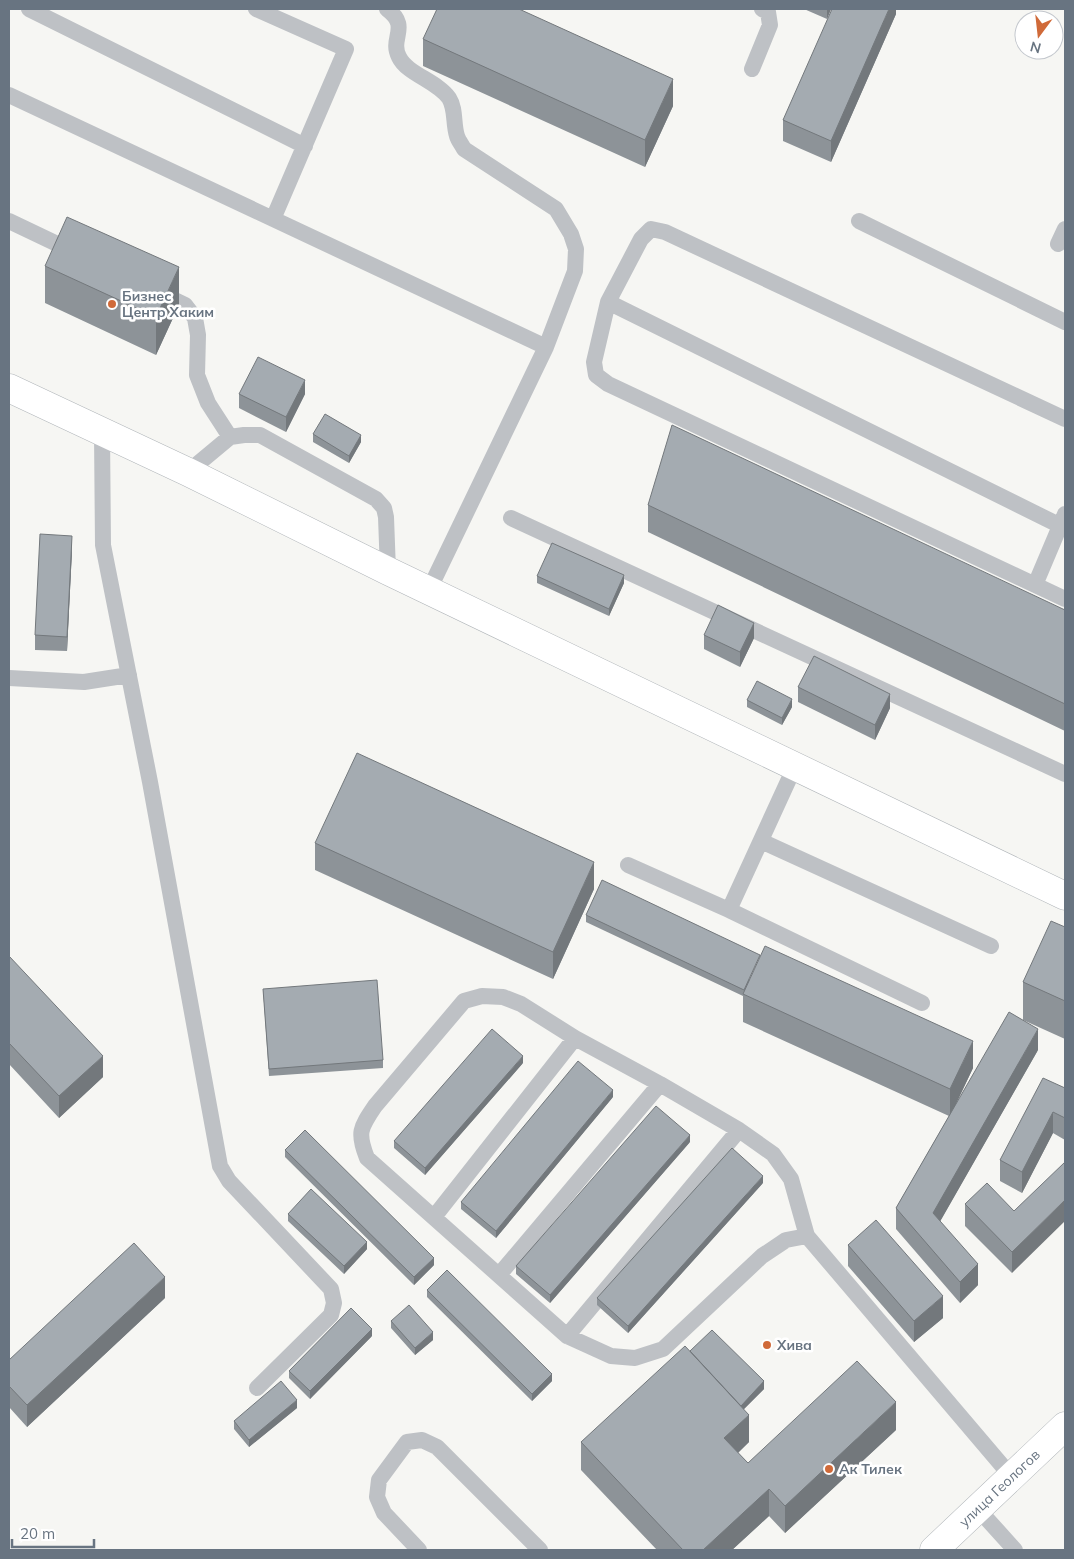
<svg xmlns="http://www.w3.org/2000/svg" width="1074" height="1559" viewBox="0 0 1074 1559" font-family="Mulish,sans-serif">
<style>
.lines{fill:none;stroke-linecap:round;stroke-linejoin:round}
.secondary-casing{stroke:#b0b5b9;stroke-width:29}
.lane{stroke:#bec1c5;stroke-width:16}
.secondary{stroke:#fff;stroke-width:28}
.wall{fill:#8d9398}
.shaded-wall{fill:#73787c}
.building{fill:#a4abb1;stroke:#73787c}
.poi-dot{fill:#d06a39;stroke:#fff;stroke-width:2}
.labels{text-anchor:middle;stroke-width:5;stroke-linejoin:round;paint-order:stroke}
.poi-label{font-size:14px;font-weight:bold;fill:#687481;stroke:#fff;text-anchor:start}
.street-label{font-size:14px;fill:#687481;stroke:#fff}
</style>
<rect width="100%" height="100%" fill="#f6f6f3"/>
<g class="lines">
<defs>
<g id="secondary">
<path d="M9,388L188,472L388,571L1065,896"/>
<path id="s1" d="M934,1550L1065,1426"/>
</g>
</defs>
<use href="#secondary" class="secondary-casing"/>
<path class="lane" d="M29,9L305,146
M256,9L346,49L273,219
M387,9C411,27 389,38 399,57C407,74 437,81 449,98C456,109 453,124 457,136C458,140 462,145 464,149L556,209L571,234L576,249L575,271L546,347L429,590
M752,69L770,25L768,12L762,9
M9,95L546,347
M9,221L74,252
M859,221L1065,322
M1058,244L1065,229
M160,293L185,305L195,318L198,335L197,375L208,403L230,437L244,435H260L376,499L384,508L386,517L388,571
M608,302L1065,528
M1065,419L665,232L651,229L641,239L608,302L594,362L596,375L608,384L1065,599
M102,433L103,545L150,782L220,1166L229,1181L331,1289L334,1303L331,1315L257,1388
M188,472L230,437
M511,518L1065,774
M1035,585L1065,514
M9,678L84,682L129,675
M795,766L729,910L922,1003
M761,841L991,946
M628,865L729,910
M434,1217L575,1038
M807,1236L786,1240L762,1256L663,1349L635,1358L611,1356L567,1336L367,1158C357,1133 360,1128 375,1106L464,1001L482,996L503,997L521,1004L575,1038L660,1084L739,1130L773,1154L791,1179L807,1236L1011,1476
M499,1275L660,1084
M567,1336L739,1130
M978,1509L1015,1550
M419,1550L384,1513L377,1497L379,1480L407,1442L422,1440L437,1447L540,1550"/>
<use href="#secondary" class="secondary"/>
</g>
<path class="wall" d="M804,9H831L827,19Z
M896,9V14L831,162L783,141V120Z
M423,39L673,106L645,167L423,66Z
M45,266L179,305L156,355L45,303Z
M239,394H305L286,432L239,408Z
M313,434L361,442L349,463L313,442Z
M648,505L1065,610V731L648,532Z
M72,550L67,651L35,650V635Z
M537,576L624,583L609,616L537,583Z
M704,635L754,638L740,667L704,649Z
M798,687L890,708L875,740L798,702Z
M747,700L792,707L782,725L747,707Z
M315,843L594,889L553,979L315,870Z
M586,915L973,1068L956,1103L1038,1050L940,1221L978,1285L960,1303L896,1229V1208L949,1116L743,1022V996L586,922Z
M1065,927V1039L1023,1020V982Z
M9,956L103,1077L59,1118L9,1064Z
M263,989L383,1060V1068L269,1076Z
M523,1063L425,1175L394,1148V1141Z
M1065,1088V1140L1053,1133L1022,1193L1000,1181V1160Z
M613,1097L496,1238L461,1209V1202Z
M690,1142L550,1303L516,1274V1266Z
M285,1150L434,1265L414,1285L285,1157Z
M763,1183L628,1333L597,1305V1298Z
M965,1204L1014,1211L1012,1273L965,1226Z
M288,1214L367,1249L344,1274L288,1221Z
M848,1245L943,1318L914,1342L848,1266Z
M427,1290L552,1381L532,1401L427,1297Z
M165,1298L27,1427L9,1407V1360Z
M391,1321L433,1340L415,1355L391,1328Z
M372,1336L310,1399L289,1378V1371Z
M690,1351L764,1389L744,1409L749,1442L738,1453L748,1463L896,1430L785,1533L769,1516L732,1550H657L581,1470V1442Z
M297,1408L249,1447L234,1429V1421Z"/>
<path class="shaded-wall" d="M827,9H831L827,19Z
M889,9H896V14L831,162V141Z
M673,79V106L645,167V140Z
M179,267V305L156,355V317Z
M305,380V394L286,432V417Z
M361,435V442L349,463V456Z
M72,536V550L67,651V637Z
M624,575V583L609,616V609Z
M754,623V638L740,667V652Z
M890,694V708L875,740V725Z
M792,699V707L782,725V718Z
M594,862V889L553,979V952Z
M1038,1029V1050L933,1234V1213Z
M973,1041V1068L950,1117V1089Z
M103,1056V1077L59,1118V1096Z
M523,1056V1063L425,1175V1168Z
M613,1090V1097L496,1238V1231Z
M1053,1112V1133L1022,1193V1172Z
M690,1135V1142L550,1303V1295Z
M763,1176V1183L628,1333V1326Z
M1065,1200V1221L1012,1273V1252Z
M367,1242V1249L344,1274V1266Z
M434,1258V1265L414,1285V1277Z
M978,1264V1285L960,1303V1282Z
M165,1277V1298L27,1427V1405Z
M943,1296V1318L914,1342V1321Z
M372,1329V1336L310,1399V1391Z
M433,1332V1340L415,1355V1348Z
M552,1374V1381L532,1401V1394Z
M764,1381V1389L740,1413V1406Z
M297,1400V1408L249,1447V1440Z
M896,1402V1430L785,1533V1506Z
M749,1415V1442L724,1466V1438Z
M769,1489V1516L732,1550H703Z"/>
<path class="building" d="M437,9H519L673,79L645,140L423,39Z
M832,9H889L831,141L783,120Z
M67,217L179,267L156,317L45,266Z
M258,357L305,380L286,417L239,394Z
M325,414L361,435L349,456L313,434Z
M672,425L1065,610V704L648,505Z
M40,534L72,536L67,637L35,635Z
M552,543L624,575L609,609L537,576Z
M718,605L754,623L740,652L704,635Z
M814,656L890,694L875,725L798,687Z
M757,681L792,699L782,718L747,700Z
M357,753L594,862L553,952L315,843Z
M602,880L760,955L744,990L586,915Z
M1051,921L1065,927V1001L1023,982Z
M765,946L973,1041L950,1089L743,994Z
M9,956L103,1056L59,1096L9,1043Z
M377,980L383,1060L269,1069L263,989Z
M1009,1012L1038,1029L933,1213L978,1264L960,1282L896,1208Z
M492,1029L523,1056L425,1168L394,1141Z
M578,1061L613,1090L496,1231L461,1202Z
M1043,1078L1065,1088V1118L1053,1112L1022,1172L1000,1160Z
M656,1106L690,1135L550,1295L516,1266Z
M305,1130L434,1258L414,1277L285,1150Z
M732,1148L763,1176L628,1326L597,1298Z
M1065,1162V1200L1012,1252L965,1204L987,1183L1014,1211Z
M311,1189L367,1242L344,1266L288,1214Z
M876,1220L943,1296L914,1321L848,1245Z
M134,1243L165,1277L27,1405L9,1386V1360Z
M447,1270L552,1374L532,1394L427,1290Z
M409,1305L433,1332L415,1348L391,1321Z
M351,1308L372,1329L310,1391L289,1371Z
M712,1330L764,1381L741,1406L690,1351Z
M685,1346L749,1415L724,1438L748,1463L857,1361L896,1402L785,1506L769,1489L703,1550H683L581,1442Z
M281,1381L297,1400L249,1440L234,1421Z"/>
<g class="poi-dot">
<circle cx="112" cy="304" r="5"/>
<circle cx="767" cy="1345" r="5"/>
<circle cx="829" cy="1469" r="5"/>
</g>
<g class="labels">
<g class="poi-label">
<text x="122" y="301">Бизнес<tspan x="122" dy="16">Центр Хаким</tspan></text>
<text x="777" y="1350">Хива</text>
<text x="839" y="1474">Ак Тилек</text>
</g>
<g class="street-label">
<text dy="5" stroke="none"><textPath href="#s1" startOffset="90">улица Геологов</textPath></text>
</g>
</g>
<rect width="1074" height="1559" fill="none" stroke="#687481" stroke-width="20"/>
<g transform="translate(1039 35) rotate(195)"><circle r="24" fill="#ffffff" stroke="#c3c7cd"/>
<path d="M0-4L9 19L0 12L-9 19Z" fill="#d06a39"/>
<text y="-8" font-size="14" font-weight="bold" text-anchor="middle" fill="#687481">N</text>
</g>
<path d="M12 1539v8h82v-8" fill="none" stroke="#687481" stroke-width="2.5"/>
<text x="20" y="1539" font-size="15" fill="#687481" stroke="#ffffff" stroke-width="4" paint-order="stroke">20 m</text>
</svg>
